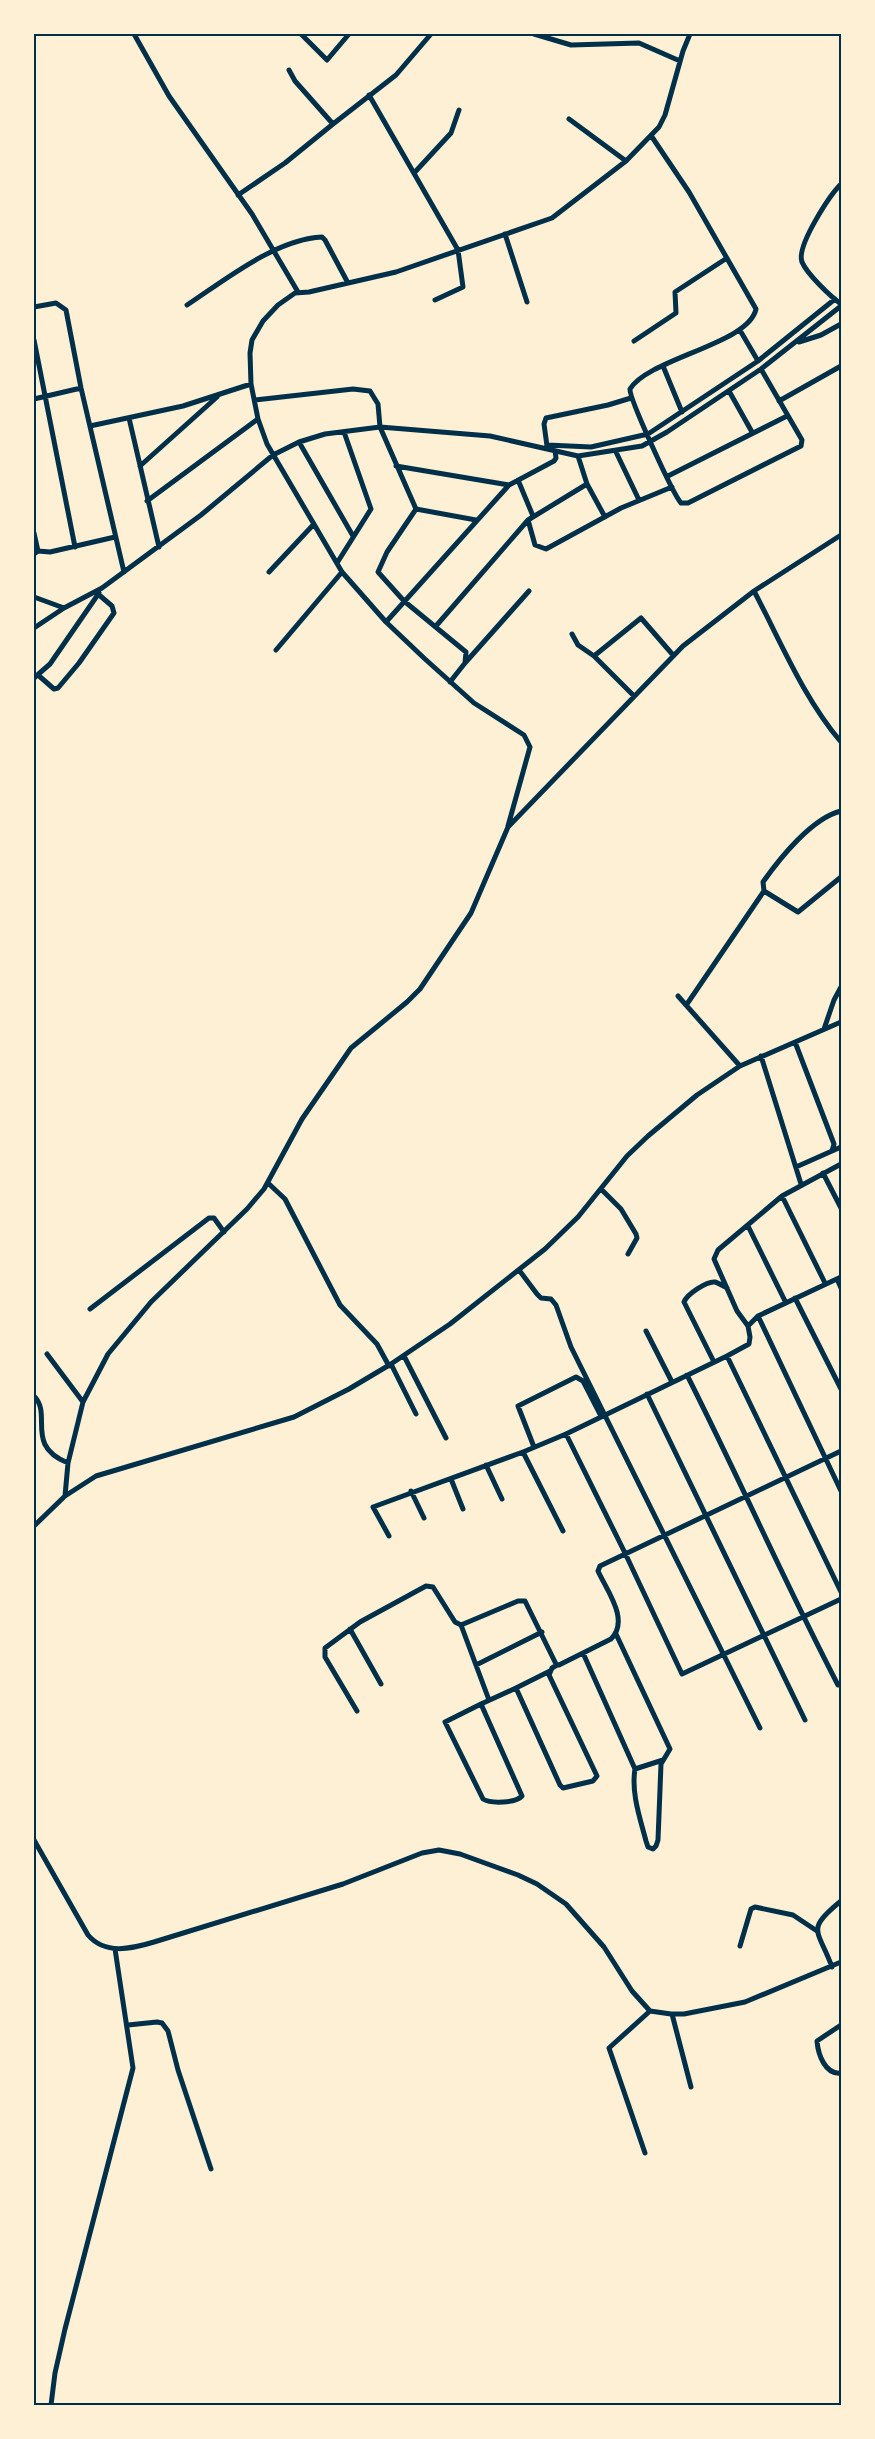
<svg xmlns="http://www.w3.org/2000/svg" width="875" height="2439" viewBox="0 0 875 2439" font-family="'IBM Plex Serif',serif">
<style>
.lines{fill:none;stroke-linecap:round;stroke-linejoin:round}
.minor{stroke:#003049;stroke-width:5}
.neatline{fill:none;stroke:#003049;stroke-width:2}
</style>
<rect width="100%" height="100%" fill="#fdf0d5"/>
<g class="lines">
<path class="minor" d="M134,34L169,96L252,214L298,292
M301,34L327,60L349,34
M534,34L571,45L639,43L680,61
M289,70L295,81L333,124L396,75L431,34
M369,95L458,250L463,287L435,300
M569,119L626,161
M652,137L689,192L756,309C749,344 649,358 630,389C629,398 673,494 681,503H688L801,446L802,440L761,369
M415,172L451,133L459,110
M841,184C830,195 796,246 802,262C807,274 830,296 841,304
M238,195L285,163L333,124
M505,234L527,302
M187,305C225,280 276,239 322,237L325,240L348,283
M34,307L56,303L66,310L81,388L124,572
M738,331L741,332L758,361
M34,340L75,547
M634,341L676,313L675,292L727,258
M799,342L821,335L841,324
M663,366L682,412
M729,391L752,432
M34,399L81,388
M255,400L353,389L370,391L378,404L380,427L416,509L476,520
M779,401L841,366
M129,418L159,547
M90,426L183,406L251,384
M299,442L353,536
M547,445L591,447L648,434L758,361L835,299
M547,446L544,424L546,418L608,405L631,398
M616,452L639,500
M578,456L587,484L605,517
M140,466L217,397
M396,466L509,485
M668,476L787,416
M518,480L533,516
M147,501L258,419
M416,509L387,552L378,572L404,601L466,652L465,663L450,682
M528,520L535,545L546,549L621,508L672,487
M34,533L38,551
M34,554L38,551L50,552L115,537
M337,563L371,509L344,432
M269,572L314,524
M754,591C781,642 803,697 841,742
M34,597L64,608
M386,622L509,485L554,461L556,458L555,451
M436,626L528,520L587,484
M34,628L64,608L102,588L201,515L273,455L299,442L325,434L380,427L490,436L578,456L642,446L667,432L761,369L841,306
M572,634L578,645L594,656L641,618L673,655
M276,650L342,572
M594,656L634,696
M465,663L529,591
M38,675L54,689L58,688L79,663L114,613L112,606L98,594
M34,678L50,664L99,593
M508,826L530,747L524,735L474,703L425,659L386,622L342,572L267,444L258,419L251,384L250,353L252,340L263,321L278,305L295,293L309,292L396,272L552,218L626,161L659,127L665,115L683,51L690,34
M764,891L798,912L841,877
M678,996L740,1066
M687,1004L764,891L763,882C780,858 812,818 841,811
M824,1029L834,1000L841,987
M795,1042L834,1144L832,1151L796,1167
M761,1056L801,1184
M832,1151L841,1147
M841,1164L782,1196L718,1250L714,1259L737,1311L748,1326L758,1316L841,1277
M823,1173L841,1208
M268,1183L285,1199L340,1305L377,1344L389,1366
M601,1189L621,1209L636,1234L637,1238L628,1254
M782,1196L825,1283
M748,1226L786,1303
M519,1270L537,1294L541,1298L551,1299L556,1305L571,1347L760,1728
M837,1279L841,1288
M795,1298L841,1389
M90,1309L209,1218H214L224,1232
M758,1316L841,1491
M646,1331L672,1382
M47,1354L83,1402
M404,1356L446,1438
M727,1356L841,1592
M714,1362L684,1302C687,1294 707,1281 715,1282C719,1283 723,1286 727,1288
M391,1364L416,1414
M687,1375C739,1478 785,1583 838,1685
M647,1394L805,1720
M34,1396C53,1415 24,1445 68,1463
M566,1434L625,1553L682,1674L841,1599
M534,1447L518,1406L576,1377L583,1381L601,1416
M486,1465L502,1499
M451,1479L463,1509
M411,1491L424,1518
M65,1496L68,1463L83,1402L108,1354L151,1302L247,1209L264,1189L302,1119L351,1048L407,1002L420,989L471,913L508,827L683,646L754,591L841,535
M34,1526L65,1496L96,1476L294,1417L349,1389L391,1364L450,1324L545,1249L578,1217L627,1156L648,1136L697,1095L740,1066L841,1022
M563,1531L523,1452L566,1434L727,1356L749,1344L750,1337L748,1326
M389,1536L373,1507L523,1452
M461,1625L489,1700
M350,1629L381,1684
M583,1653L635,1769C631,1793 640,1818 646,1841L648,1847L653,1849L656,1846L658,1840L661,1764L670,1749L616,1634
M476,1665L542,1632
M550,1671L516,1688L560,1785L563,1788L593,1781L597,1776L549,1675L552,1668L557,1665
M481,1704L445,1722L483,1799C491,1804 516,1803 522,1796L481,1704L516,1688
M357,1711L325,1657V1648L360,1622L426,1586L433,1587L455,1622L461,1625L518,1601H525L556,1664L559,1665L611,1639C630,1620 607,1591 598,1571L600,1566L841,1451
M635,1769L663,1760
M34,1840L88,1935C105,1955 131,1949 154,1942L343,1884L422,1853L439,1850L460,1854L518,1875L537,1884L566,1904L604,1947L632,1991L650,2011L671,2014H684L745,2002L841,1962
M740,1946L751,1909L755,1907L793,1915L817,1931
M832,1967C818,1929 805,1930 841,1901
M672,2014L691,2087
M128,2025L157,2022L162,2023L168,2031L178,2070L211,2169
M841,2025L817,2041C818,2054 825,2075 841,2073
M645,2153L609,2048L650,2011
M51,2405L55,2373L65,2329L133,2068L115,1949"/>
</g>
<rect width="875" height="2439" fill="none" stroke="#fdf0d5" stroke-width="70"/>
<rect x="35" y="35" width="805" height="2369" class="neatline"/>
</svg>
